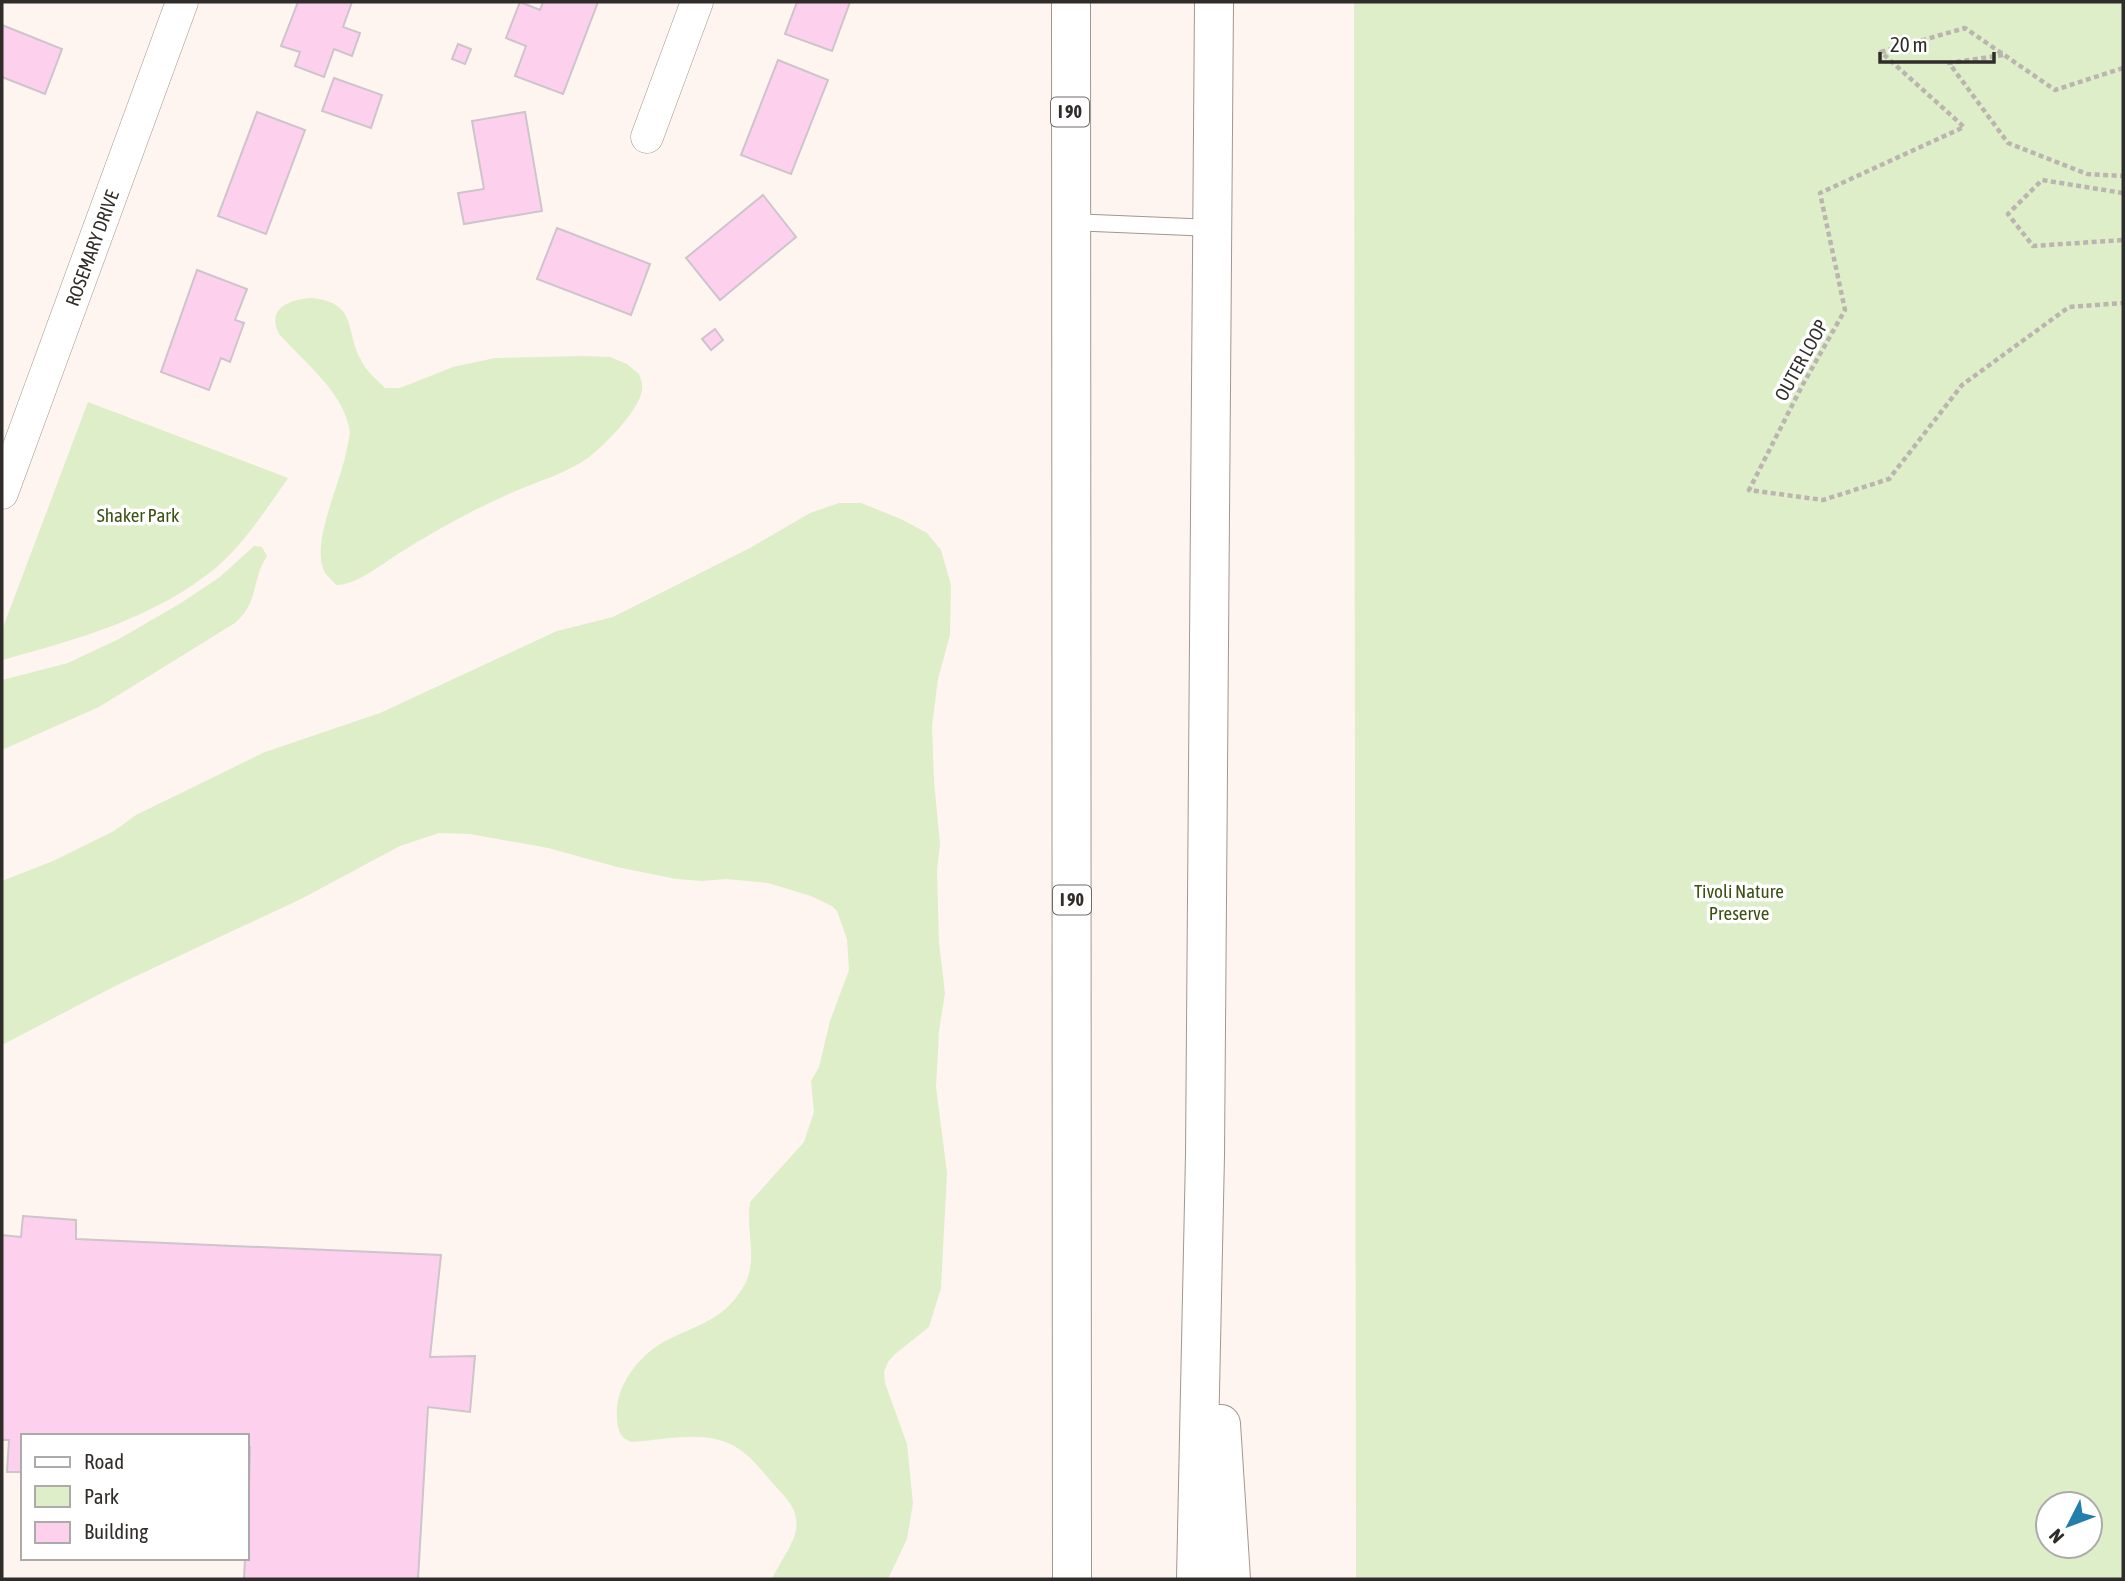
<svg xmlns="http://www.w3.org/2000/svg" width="2125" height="1581" viewBox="0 0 2125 1581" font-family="'Asap Condensed',sans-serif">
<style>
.green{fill:#deeec9;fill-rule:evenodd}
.building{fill:#fdd1ee;stroke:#cec4cb;stroke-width:2}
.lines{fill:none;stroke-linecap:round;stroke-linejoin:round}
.lane-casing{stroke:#a19791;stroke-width:18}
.street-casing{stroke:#a19791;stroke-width:33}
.highway-casing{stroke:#a19791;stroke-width:40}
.path{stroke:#bbb4b0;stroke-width:4.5;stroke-dasharray:5 3.5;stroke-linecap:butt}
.lane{stroke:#fff;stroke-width:16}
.street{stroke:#fff;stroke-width:32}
.highway{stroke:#fff;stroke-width:38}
.labels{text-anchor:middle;stroke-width:7;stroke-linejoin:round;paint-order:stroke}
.shield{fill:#fff;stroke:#6e6b6a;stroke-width:2}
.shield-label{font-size:18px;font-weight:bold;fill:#302c2a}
.street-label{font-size:19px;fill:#302c2a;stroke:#fff}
.park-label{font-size:19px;fill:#3b5011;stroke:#fff}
</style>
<rect width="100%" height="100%" fill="#fef5f0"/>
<path class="green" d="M1354,2H2123V1579H1356ZM2090,1504V1546H2048V1504Z
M312,298C357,303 345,328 360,358C365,370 376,379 385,388H400L453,367L495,358L585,356L610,357L627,364L639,374C641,379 643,385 642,390C640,409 605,445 589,457C566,474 538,481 511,493C472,510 434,531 398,554C382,564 355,586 336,585C333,581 328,577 325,573C309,544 342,481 347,448C348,442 351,434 349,427C342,391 303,361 279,334C266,308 290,299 312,298Z
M88,402L288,478C267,508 246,541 218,566C158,617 76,640 2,660V630Z
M839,503H861L901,519L927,533L941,550L951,585L950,635L938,679L932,726L934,781L940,844L937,870L939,943L945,993L939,1031L936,1087L947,1173L941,1288L929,1327L895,1354L888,1362L884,1372L885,1383L907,1444L913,1503L907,1539L888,1579H772C778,1565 794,1544 796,1530C799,1512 789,1501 777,1488C765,1475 754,1459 739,1449C708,1428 666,1440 632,1442C619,1438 618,1430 617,1418C614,1390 635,1361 657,1346C691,1325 721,1325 744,1286C759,1260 745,1229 750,1202L804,1142L814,1112L811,1081L819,1067L830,1021L849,970L847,939L837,911L832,906L811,896L768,883L726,879L702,881L676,879L617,867L548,848L470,834L439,833L400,846L301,899L117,985L2,1045V881L53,861L114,831L136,815L265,752L380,713L557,631L613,617L750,548L810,513Z
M254,546L262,547L267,556C251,580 260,601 235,623L99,707L2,750V680L68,663L119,639L181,603L220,577Z"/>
<path class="building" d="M298,2H352L343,27L360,33L352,56L334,49L324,77L295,66L300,52L281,46Z
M520,2L540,10L543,2H598L563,94L515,76L526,46L506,38Z
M797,2H850L832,51L785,34Z
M2,25L62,49L45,94L2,77Z
M458,44L471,49L465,64L452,59Z
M778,60L828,80L791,174L741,155Z
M334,78L382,95L371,128L322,111Z
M257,112L305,130L266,234L218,216Z
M525,112L542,211L464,224L458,193L484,189L472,121Z
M763,195L796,237L720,300L686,258Z
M557,228L650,264L631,315L537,279Z
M197,270L247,289L235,320L244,323L230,362L221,358L209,390L161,372Z
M715,329L723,340L711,350L702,339Z
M23,1216L76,1220V1239L441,1255L430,1357L475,1356L470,1412L428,1407L418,1579H244L245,1558H247L250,1447H247V1436H23V1472H7L9,1440H2V1235L21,1237Z"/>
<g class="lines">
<defs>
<path id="lane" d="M1070,222L1213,228"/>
<path id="street" d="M647,137L697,2
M2,493L182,2"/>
<path id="highway" d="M1071,2L1072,1579
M1221,1424L1231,1579
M1196,1579L1205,1155L1214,2"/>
</defs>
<use href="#lane" class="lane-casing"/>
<use href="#street" class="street-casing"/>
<use href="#highway" class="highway-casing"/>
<path class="path" d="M2003,55L1949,63L2008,143L2087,174L2123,176
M2123,68L2055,90L1965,28L1881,52L1964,127L1820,193L1845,310L1802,386L1749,490L1823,500L1889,479L1962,385L2069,307L2123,303
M2123,193L2042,180L2008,214L2033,246L2123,240"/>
<use href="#lane" class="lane"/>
<use href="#street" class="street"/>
<use href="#highway" class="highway"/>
</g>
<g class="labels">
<g class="shield">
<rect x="1051" y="97.5" width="38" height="29" rx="5"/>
<rect x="1053" y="885.5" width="38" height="29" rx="5"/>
</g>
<g class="shield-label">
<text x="1070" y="118">I 90</text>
<text x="1072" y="906">I 90</text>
</g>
<g class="street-label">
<text transform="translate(92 248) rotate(-70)" y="7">ROSEMARY DRIVE</text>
<text transform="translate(1801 360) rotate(-61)" y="7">OUTER LOOP</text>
</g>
<g class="park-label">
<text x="138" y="522">Shaker Park</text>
<text x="1739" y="898">Tivoli Nature<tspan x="1739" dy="22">Preserve</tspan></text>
</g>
</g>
<rect width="2125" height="1581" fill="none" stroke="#302c2a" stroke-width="7"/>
<rect x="21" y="1434" width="228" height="126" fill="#ffffff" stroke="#acabaa" stroke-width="2"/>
<rect x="35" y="1457" width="35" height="10" fill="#ffffff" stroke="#acabaa" stroke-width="2"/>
<text x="84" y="1469" font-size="21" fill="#302c2a">Road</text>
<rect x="35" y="1486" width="35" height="21" fill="#deeec9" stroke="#acabaa" stroke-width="2"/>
<text x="84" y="1504" font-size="21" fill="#302c2a">Park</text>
<rect x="35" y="1522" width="35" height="21" fill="#fdd1ee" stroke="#acabaa" stroke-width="2"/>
<text x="84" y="1539" font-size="21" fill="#302c2a">Building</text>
<g transform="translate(2069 1525) rotate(228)"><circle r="33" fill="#ffffff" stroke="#acabaa" stroke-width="2"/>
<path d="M0-5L12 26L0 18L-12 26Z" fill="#227eab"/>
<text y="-10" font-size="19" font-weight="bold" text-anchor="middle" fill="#302c2a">N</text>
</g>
<path d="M1880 52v10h114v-10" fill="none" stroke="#302c2a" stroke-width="3.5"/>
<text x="1890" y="52" font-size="21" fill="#302c2a" stroke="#ffffff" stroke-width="5" paint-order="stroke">20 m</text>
</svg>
